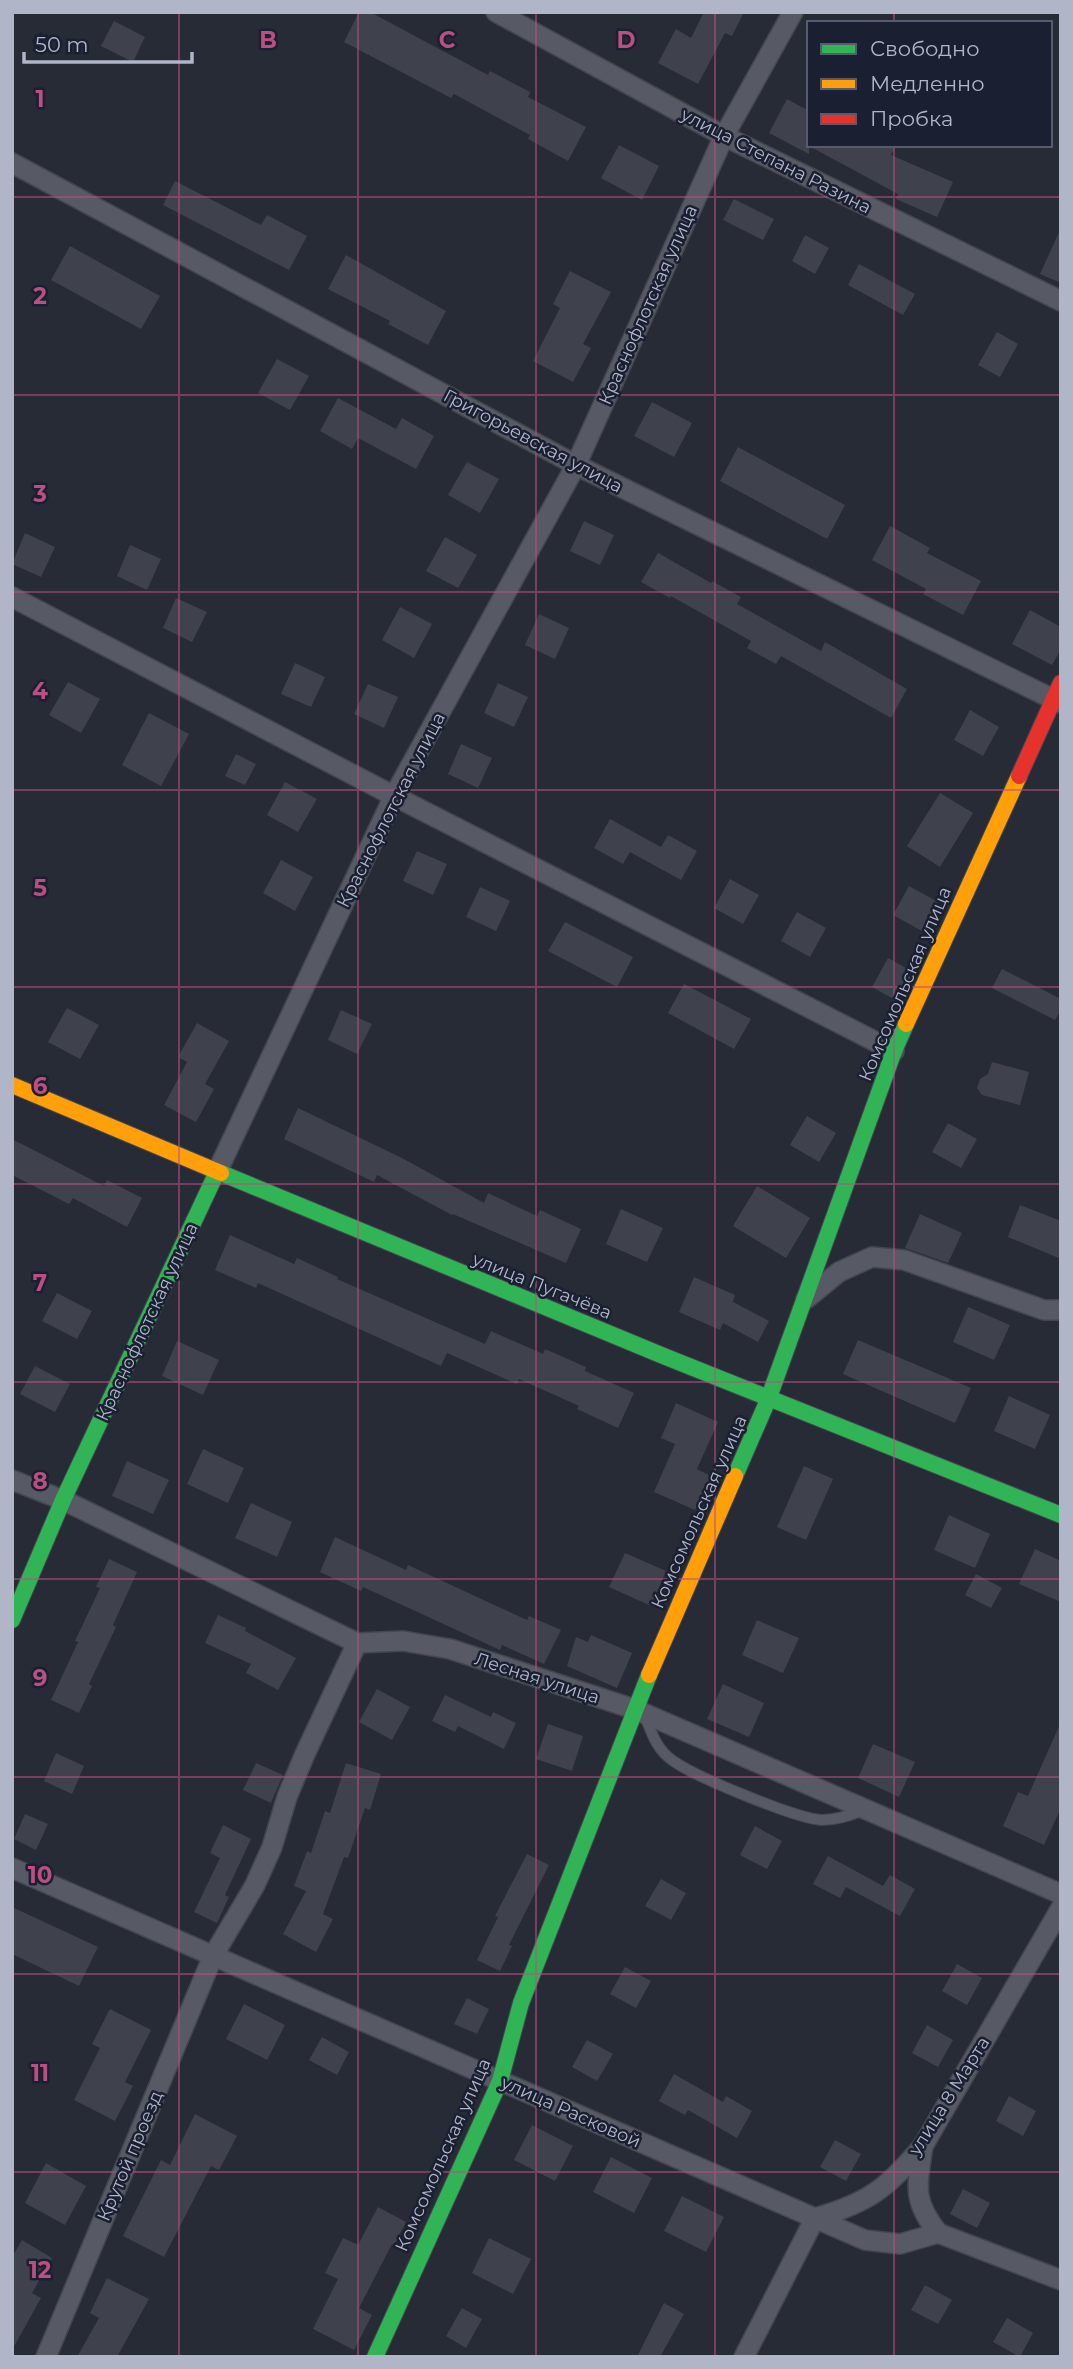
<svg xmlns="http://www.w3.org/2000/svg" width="1073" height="2369" viewBox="0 0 1073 2369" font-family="Montserrat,sans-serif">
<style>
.building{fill:#3f424c}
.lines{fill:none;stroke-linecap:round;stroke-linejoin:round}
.lane-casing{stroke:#43464f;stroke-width:12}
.street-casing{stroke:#43464f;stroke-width:22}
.fast-casing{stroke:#43464f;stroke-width:18}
.slow-casing{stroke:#43464f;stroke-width:18}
.jam-casing{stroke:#43464f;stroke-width:18}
.lane{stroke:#575a64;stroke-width:10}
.street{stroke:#575a64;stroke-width:19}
.fast{stroke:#30b455;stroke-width:16}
.slow{stroke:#ff9f0a;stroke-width:16}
.jam{stroke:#e5322d;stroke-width:16}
.grid{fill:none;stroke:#bc4f81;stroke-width:2;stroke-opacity:0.55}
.labels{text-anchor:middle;stroke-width:5;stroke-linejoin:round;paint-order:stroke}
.street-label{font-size:18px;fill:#b0b5c8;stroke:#1a2031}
.grid-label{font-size:23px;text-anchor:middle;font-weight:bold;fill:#bc4f81;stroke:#1a2031;stroke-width:5;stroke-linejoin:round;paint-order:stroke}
</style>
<rect width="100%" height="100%" fill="#272b36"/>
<path class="building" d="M359,12H370L488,75L490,71L530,92L528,97L586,127L568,161L528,139L530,135L454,94L451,98L344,42Z
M704,12H744L732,36L725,33L698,84L658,63L676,29L691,38Z
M114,21L145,37L133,62L101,46Z
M787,99L809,111V145H896L891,155L953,182L937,217L896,199L898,194L809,146V154L769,133Z
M619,145L659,166L642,200L601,178Z
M175,181L261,225L267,215L307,236L289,270L163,205Z
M734,199L774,219L763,240L723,220Z
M1061,228V283L1040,274Z
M805,235L829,248L815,274L792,261Z
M70,246L160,296L141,329L51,280Z
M346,255L446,311L428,345L388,324L390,321L328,289Z
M859,264L915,294L903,315L848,285Z
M570,271L611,292L583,344L591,348L573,382L533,361L560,308L553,304Z
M997,332L1018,344L1000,377L978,365Z
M277,359L309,376L290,410L258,393Z
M338,398L396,429L402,418L434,436L416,469L358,438L352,449L320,431Z
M652,402L692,423L674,457L634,436Z
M738,447L845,505L827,539L720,481Z
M467,462L499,479L480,513L448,495Z
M584,521L614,535L600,565L570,551Z
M890,526L930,548L927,553L981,581L963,615L923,594L926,589L872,560Z
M25,533L55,547L41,577L12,564Z
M445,537L477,555L458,588L426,571Z
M130,545L161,559L147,590L117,576Z
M658,553L711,583L712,581L741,597L737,604L821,651L825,642L907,689L891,718L781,656L776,664L747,648L751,641L671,596L670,598L641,582Z
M176,598L207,612L192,642L163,628Z
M400,607L432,624L414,658L382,640Z
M1030,610L1061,627V649L1052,665L1012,644Z
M539,614L569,628L555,659L525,645Z
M295,663L325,677L311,707L281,694Z
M68,682L100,699L81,733L49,715Z
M498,683L528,697L514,727L484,713Z
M368,684L398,697L384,728L354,714Z
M970,710L999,727L983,756L954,740Z
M149,713L189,734L161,786L122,765Z
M461,744L492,758L478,788L448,774Z
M236,754L256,764L245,785L225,776Z
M285,782L317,799L298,832L267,815Z
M940,793L973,813L940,867L907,846Z
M610,819L661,847L668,835L697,851L681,880L630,852L623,864L594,848Z
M417,851L447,864L433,895L403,881Z
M281,860L313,877L295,911L263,893Z
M730,879L759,895L743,924L714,908Z
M909,886L938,902L922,931L893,915Z
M480,887L510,901L496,931L466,917Z
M797,912L826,928L810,957L781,941Z
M565,922L633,957L617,987L548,951Z
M888,958L913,972L899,1002L872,987Z
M1002,969L1061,999V1010L1055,1020L992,988Z
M684,984L751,1019L734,1049L668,1013Z
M67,1008L99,1025L80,1059L48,1042Z
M341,1010L372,1024L357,1054L328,1040Z
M197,1023L229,1041L205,1084L214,1089L196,1122L164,1105L187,1062L178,1057Z
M992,1062L1029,1072L1020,1105L982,1095L977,1088L980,1079L988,1074Z
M298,1108L402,1158L484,1203L488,1193L537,1216L540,1210L581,1229L566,1263L453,1214L452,1215L377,1175L374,1182L284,1139Z
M807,1116L836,1133L819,1162L790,1145Z
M948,1123L977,1139L961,1168L932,1152Z
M12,1139L104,1186L107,1180L142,1198L127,1227L73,1198L69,1204L12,1175Z
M757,1186L810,1218L786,1258L733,1226Z
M1020,1205L1061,1221V1259L1008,1237Z
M621,1209L663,1228L647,1262L606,1244Z
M920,1214L962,1233L948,1263L905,1248Z
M230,1235L294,1264L297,1258L338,1277L337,1279L485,1344L491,1331L543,1354L545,1349L586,1367L585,1371L634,1393L618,1428L577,1409L579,1406L519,1379L517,1384L447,1353L441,1366L258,1283L256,1288L215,1270Z
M694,1277L735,1295L733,1302L769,1321L758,1342L723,1323L720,1330L679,1312Z
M57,1293L92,1311L77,1339L42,1321Z
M968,1307L1010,1325L994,1360L953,1342Z
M858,1340L971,1388L955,1423L843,1374Z
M177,1341L219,1360L203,1395L162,1376Z
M35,1366L70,1384L55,1412L20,1394Z
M1009,1396L1050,1415L1035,1449L994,1431Z
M676,1403L718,1422L697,1469L711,1476L695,1510L654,1492L675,1444L661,1438Z
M203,1449L244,1468L228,1503L187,1484Z
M127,1461L169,1480L153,1514L112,1496Z
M804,1466L833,1479L806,1540L777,1527Z
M251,1503L292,1522L277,1557L235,1538Z
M949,1515L990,1534L975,1568L934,1550Z
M335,1537L406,1570L408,1565L527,1620L529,1616L561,1630L544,1664L502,1645L500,1650L363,1587L361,1591L320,1572Z
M1035,1549L1061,1561V1602L1019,1584Z
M625,1553L666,1571L651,1606L609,1587Z
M109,1559L137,1572L113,1625L116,1627L89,1684L92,1686L79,1713L51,1700L78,1642L75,1641L100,1588L96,1587Z
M976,1574L1002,1588L991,1608L965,1595Z
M218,1615L246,1628L245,1631L296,1658L278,1690L246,1673L251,1664L205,1643Z
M757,1620L799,1638L783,1673L742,1655Z
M591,1635L632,1653L617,1688L567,1666L576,1637L588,1642Z
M723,1684L764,1703L749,1737L707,1719Z
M377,1689L410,1707L392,1740L359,1722Z
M445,1695L491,1717L493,1712L516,1723L504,1749L458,1726L455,1732L432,1721Z
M1061,1722V1808L1044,1845L1003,1826L1018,1792L1028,1796Z
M548,1724L583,1736L572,1771L536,1759Z
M873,1744L915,1762L899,1797L858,1778Z
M56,1753L84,1766L72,1794L44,1781Z
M256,1763L283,1775L271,1803L243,1790Z
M346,1763L381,1774L370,1810L365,1808L348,1858L344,1857L323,1914L333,1919L316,1952L283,1934L306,1891L294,1886L307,1851L311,1853L325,1811L330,1813Z
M25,1814L48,1824L36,1850L14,1839Z
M223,1825L251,1839L225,1895L229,1897L217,1923L194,1912L220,1858L210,1853Z
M755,1826L782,1841L767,1869L740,1855Z
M527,1854L549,1865L509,1945L512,1946L500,1971L477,1960L498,1917L495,1916Z
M828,1856L883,1886L890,1875L915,1889L900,1916L846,1887L840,1898L813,1884Z
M661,1879L686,1893L671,1920L645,1906Z
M12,1907L98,1947L79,1986L12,1954Z
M957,1964L982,1978L967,2005L942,1991Z
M625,1967L651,1981L636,2008L610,1994Z
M467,1998L489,2009L477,2034L454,2024Z
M244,2004L285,2025L267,2060L226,2039Z
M110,2009L151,2030L125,2082L133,2086L115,2121L74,2100L100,2048L92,2044Z
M927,2025L953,2040L938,2067L912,2053Z
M322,2037L349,2052L337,2075L309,2060Z
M587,2040L613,2054L597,2081L572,2067Z
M674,2074L723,2102L726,2096L752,2111L737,2138L688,2110L685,2115L659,2101Z
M1009,2096L1036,2111L1023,2136L996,2121Z
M195,2114L237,2136L219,2170L211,2166L164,2257L123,2236L161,2160L170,2165Z
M532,2125L573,2146L555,2181L514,2160Z
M835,2140L861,2154L846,2181L820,2167Z
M611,2157L652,2178L634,2213L593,2192Z
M46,2163L86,2186L65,2225L25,2203Z
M963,2189L990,2203L977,2228L950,2214Z
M682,2196L724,2217L706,2252L664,2231Z
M378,2207L406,2222L394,2245L392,2244L359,2308L372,2315L354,2350L313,2329L338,2279L325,2273L343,2238L358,2245Z
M489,2238L531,2259L513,2294L472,2273Z
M22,2240L52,2258L32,2293L41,2298L12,2350V2257Z
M107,2278L149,2299L117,2357H77L99,2318L90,2313Z
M925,2285L952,2300L938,2324L911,2310Z
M664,2303L684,2314L660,2357H637Z
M462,2308L482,2319L466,2348L446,2336Z
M1007,2318L1033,2333L1020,2357L993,2342Z"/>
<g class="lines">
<defs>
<path id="lane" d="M644,1714C651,1731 656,1749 672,1760C693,1776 797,1819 822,1820C838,1820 850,1815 864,1810"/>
<path id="street" d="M496,12L724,136L1061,301
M12,163L576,465L1061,703
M12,597L394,796L894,1051
M217,1172L394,796L576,465L724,136L793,12
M806,1299L839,1272L872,1257L904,1260L1044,1310H1061
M12,1480L63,1500L357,1643L403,1641L450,1649L634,1709L1061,1894
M12,1868L865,2240L900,2244L938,2233L1061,2280
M923,2146C917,2186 912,2200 938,2233
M46,2357L213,1956L255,1885L272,1847L287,1797L305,1754L357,1643
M744,2357L815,2218C871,2202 886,2188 923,2146L1061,1908"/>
<path id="fast" d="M221,1173L666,1357L1061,1515
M735,1476L768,1400L894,1051L906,1024
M12,1620L63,1500L217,1172
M375,2357L500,2081L521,2003L649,1675"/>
<path id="slow" d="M906,1024L1019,776
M12,1085L221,1173
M649,1675L735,1476"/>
<path id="jam" d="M1019,776L1061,683"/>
</defs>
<use href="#lane" class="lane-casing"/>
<use href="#street" class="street-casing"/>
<use href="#fast" class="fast-casing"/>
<use href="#slow" class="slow-casing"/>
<use href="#jam" class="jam-casing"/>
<use href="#lane" class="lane"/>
<use href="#street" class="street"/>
<use href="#fast" class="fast"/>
<use href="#slow" class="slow"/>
<use href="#jam" class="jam"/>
</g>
<path class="grid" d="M179,12V2357M358,12V2357M536,12V2357M715,12V2357M894,12V23M894,145V2357M12,197H1061M12,395H1061M12,592H1061M12,790H1061M12,987H1061M12,1184H1061M12,1382H1061M12,1579H1061M12,1777H1061M12,1974H1061M12,2172H1061"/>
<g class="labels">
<g class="street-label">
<text transform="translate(776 161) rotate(27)" y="6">улица Степана Разина</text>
<text transform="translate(648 305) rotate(-66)" y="6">Краснофлотская улица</text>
<text transform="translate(533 441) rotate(28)" y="6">Григорьевская улица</text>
<text transform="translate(391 810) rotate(-63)" y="6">Краснофлотская улица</text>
<text transform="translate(905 984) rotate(-67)" y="6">Комсомольская улица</text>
<text transform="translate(542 1286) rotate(22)" y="6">улица Пугачёва</text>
<text transform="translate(147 1322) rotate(-65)" y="6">Краснофлотская улица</text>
<text transform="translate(699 1512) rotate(-66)" y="6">Комсомольская улица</text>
<text transform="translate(537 1678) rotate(18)" y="6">Лесная улица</text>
<text transform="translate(949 2096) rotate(-58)" y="6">улица 8 Марта</text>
<text transform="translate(571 2112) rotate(24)" y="6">улица Расковой</text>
<text transform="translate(443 2155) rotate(-66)" y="6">Комсомольская улица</text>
<text transform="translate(130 2156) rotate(-67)" y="6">Крутой проезд</text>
</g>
</g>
<g class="grid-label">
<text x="268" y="48">B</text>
<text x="447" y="48">C</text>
<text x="626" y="48">D</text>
<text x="40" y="107">1</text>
<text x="40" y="304">2</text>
<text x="40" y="502">3</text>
<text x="40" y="699">4</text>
<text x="40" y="896">5</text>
<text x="40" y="1094">6</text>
<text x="40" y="1291">7</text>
<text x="40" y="1489">8</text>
<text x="40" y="1686">9</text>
<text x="40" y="1883">10</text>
<text x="40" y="2081">11</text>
<text x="40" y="2278">12</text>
</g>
<rect width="1073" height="2369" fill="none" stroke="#b0b5c8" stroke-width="28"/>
<rect x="807" y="21" width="245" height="126" fill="#1a2031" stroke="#565c6d" stroke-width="2"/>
<rect x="821" y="44" width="35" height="10" fill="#30b455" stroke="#565c6d" stroke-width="2"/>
<text x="870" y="56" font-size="21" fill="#b0b5c8">Свободно</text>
<rect x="821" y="79" width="35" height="10" fill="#ff9f0a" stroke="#565c6d" stroke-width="2"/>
<text x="870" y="91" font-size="21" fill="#b0b5c8">Медленно</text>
<rect x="821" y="114" width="35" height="10" fill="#e5322d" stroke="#565c6d" stroke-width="2"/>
<text x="870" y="126" font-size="21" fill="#b0b5c8">Пробка</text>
<path d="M24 52v10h168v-10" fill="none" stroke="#b0b5c8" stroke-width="3.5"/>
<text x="35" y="52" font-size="21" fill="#b0b5c8" stroke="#1a2031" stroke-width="5" paint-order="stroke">50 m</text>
</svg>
